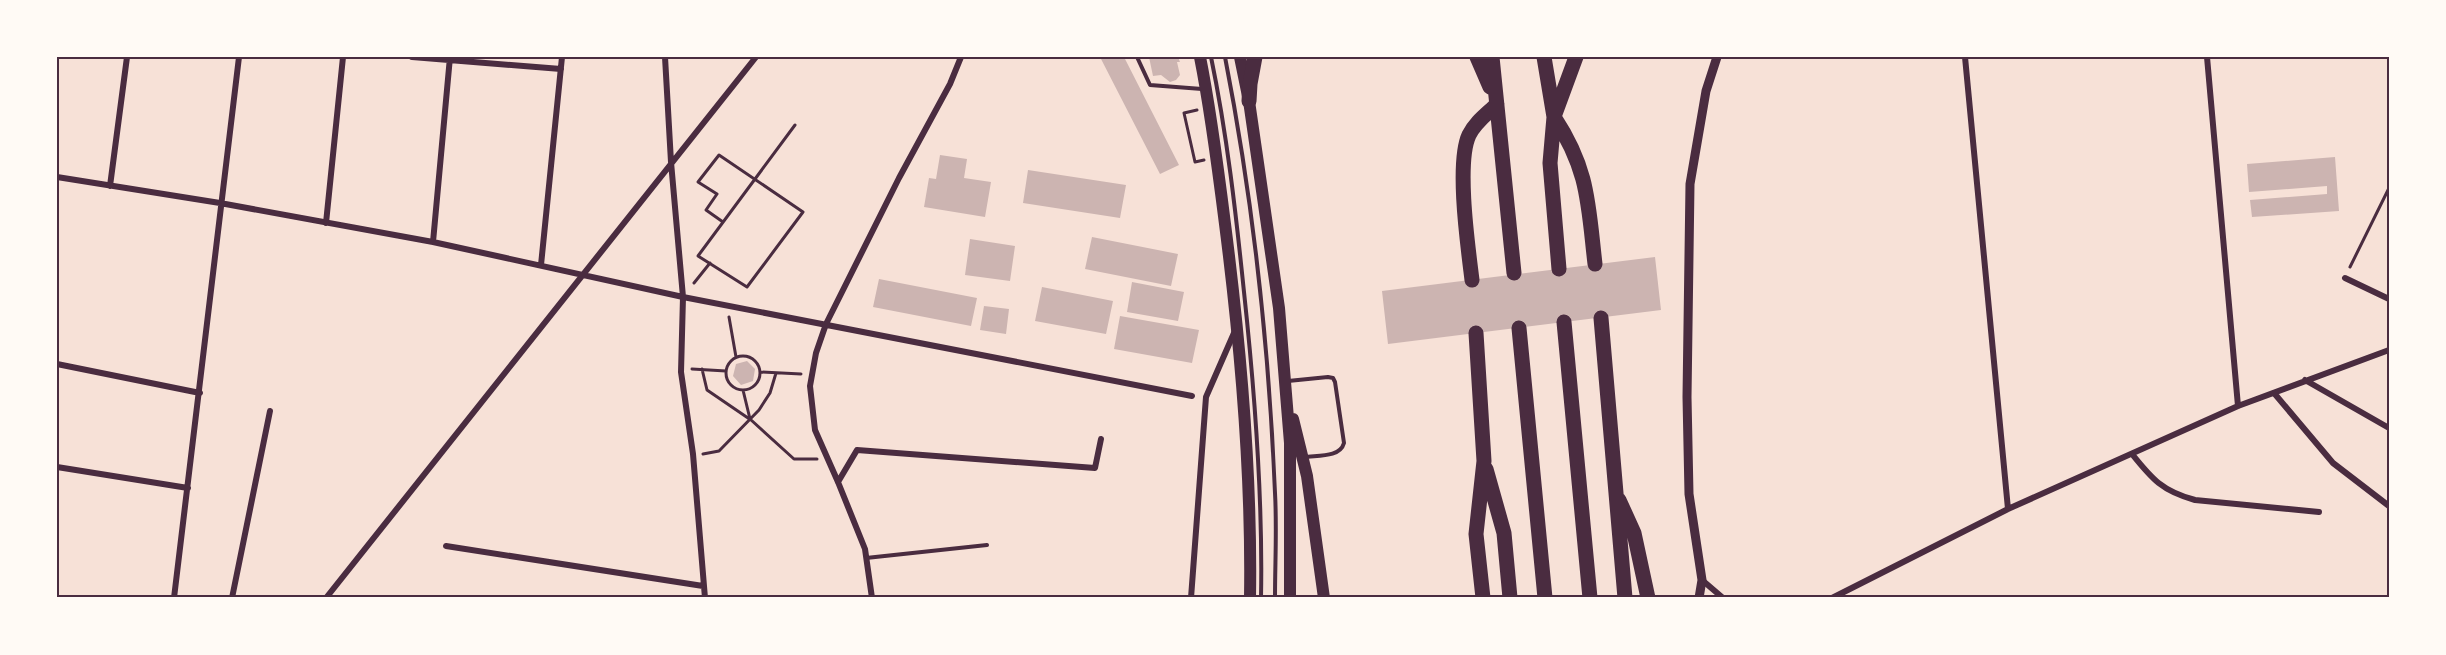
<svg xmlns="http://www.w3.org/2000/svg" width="2446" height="655" viewBox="0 0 2446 655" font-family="Jost,sans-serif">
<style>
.building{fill:#ccb4b1}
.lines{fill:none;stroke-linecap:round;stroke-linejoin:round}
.path{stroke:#4a2c40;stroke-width:3}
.service{stroke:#4a2c40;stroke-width:4}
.minor{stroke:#4a2c40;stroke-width:6}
.tertiary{stroke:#4a2c40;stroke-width:9}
.primary{stroke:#4a2c40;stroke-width:12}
.motorway{stroke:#4a2c40;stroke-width:15}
.neatline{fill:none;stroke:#4a2c40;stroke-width:2}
</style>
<rect width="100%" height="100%" fill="#f7e1d7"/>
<path class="building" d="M1100,57H1124L1179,165L1160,174Z
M1149,57H1178L1180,62H1177L1180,75L1176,80L1170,82L1161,75L1153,76Z
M940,155L967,159L964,178L991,182L985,217L924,207L929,178L936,179Z
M2335,157L2339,211L2252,217L2250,200L2327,194V186L2249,192L2247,164Z
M1028,170L1126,185L1120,218L1023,203Z
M1092,237L1178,254L1171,286L1085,269Z
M970,239L1015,246L1010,281L965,275Z
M1655,257L1661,310L1388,344L1382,291Z
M879,279L977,298L971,326L873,307Z
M1132,282L1184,292L1178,321L1127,312Z
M1042,287L1113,301L1106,334L1035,321Z
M984,306L1009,309L1006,334L980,330Z
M1120,316L1199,330L1192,363L1114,349Z
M747,361L755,369L753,381L741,385L733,376L736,364Z"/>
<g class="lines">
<path class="path" d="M1197,110L1184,113L1195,162L1204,160
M723,222L706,210L717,194L698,182L719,155L803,212L747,287L698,256L795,125
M2350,267L2389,188
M694,283L710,263
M729,317L736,357
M726 373a17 17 0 1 1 34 0a17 17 0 1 1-34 0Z
M692,369L726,371
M702,369L707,390L748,418
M761,372L801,374
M743,390L750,419L794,459H817
M703,454L719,451L759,410L770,393L776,373"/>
<path class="service" d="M1137,57L1150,85L1202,89
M1211,57C1227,134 1236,214 1244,292C1255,394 1263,496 1261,598
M1225,57C1253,200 1269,347 1275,493C1277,528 1275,563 1275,598
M1288,381L1328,377L1333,378L1335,382L1344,443C1340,458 1317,455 1304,457
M866,558L987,545"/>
<path class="minor" d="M412,57L561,69
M665,57L671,162L683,297L681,372L693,454L705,598
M1965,57L2008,509
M2207,57L2238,406
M57,177L220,203L433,242L683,297L1192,396
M110,186L127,57
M326,223L343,57
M433,242L450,57
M541,265L562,57
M2345,278L2389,299
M57,364L200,393
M2305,380L2389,428
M2274,393L2333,463L2389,506
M2132,454C2152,479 2162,491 2195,500L2319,512
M57,467L188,488
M838,482L857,450L1095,468L1101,439
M446,546L703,586
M1702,580L1723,598
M174,598L239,57
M232,598L270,411
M326,598L756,57
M872,598L865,549L838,482L815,430L810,386L816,353L826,324L899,178L950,84L961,57
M1191,598L1206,397L1234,333
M1832,598L2008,509L2238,406L2389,350"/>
<path class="tertiary" d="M1699,598L1702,580L1689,494L1687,397L1690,184L1706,91L1717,57"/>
<path class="primary" d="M1200,57C1211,112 1218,168 1225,224C1241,349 1252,473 1250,598
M1240,57L1249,101L1279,308L1290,443V598
M1293,419L1307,476L1324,598"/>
<path class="motorway" d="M1477,57L1490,87
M1492,57L1514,273
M1544,57L1554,117L1550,163L1559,269
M1249,101L1250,84L1255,57
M1555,114L1576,57
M1554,117C1589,170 1588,204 1595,264
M1472,280C1468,247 1456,163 1469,135C1475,122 1488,113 1497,104
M1601,318L1625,598
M1564,322L1590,598
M1519,328L1545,598
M1476,333L1484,461L1476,534L1483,598
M1486,469L1504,533L1510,598
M1619,500L1634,533L1648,598"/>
</g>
<rect width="2446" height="655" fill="none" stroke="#fffaf5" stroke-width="117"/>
<rect x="58" y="58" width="2330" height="538" class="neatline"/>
</svg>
